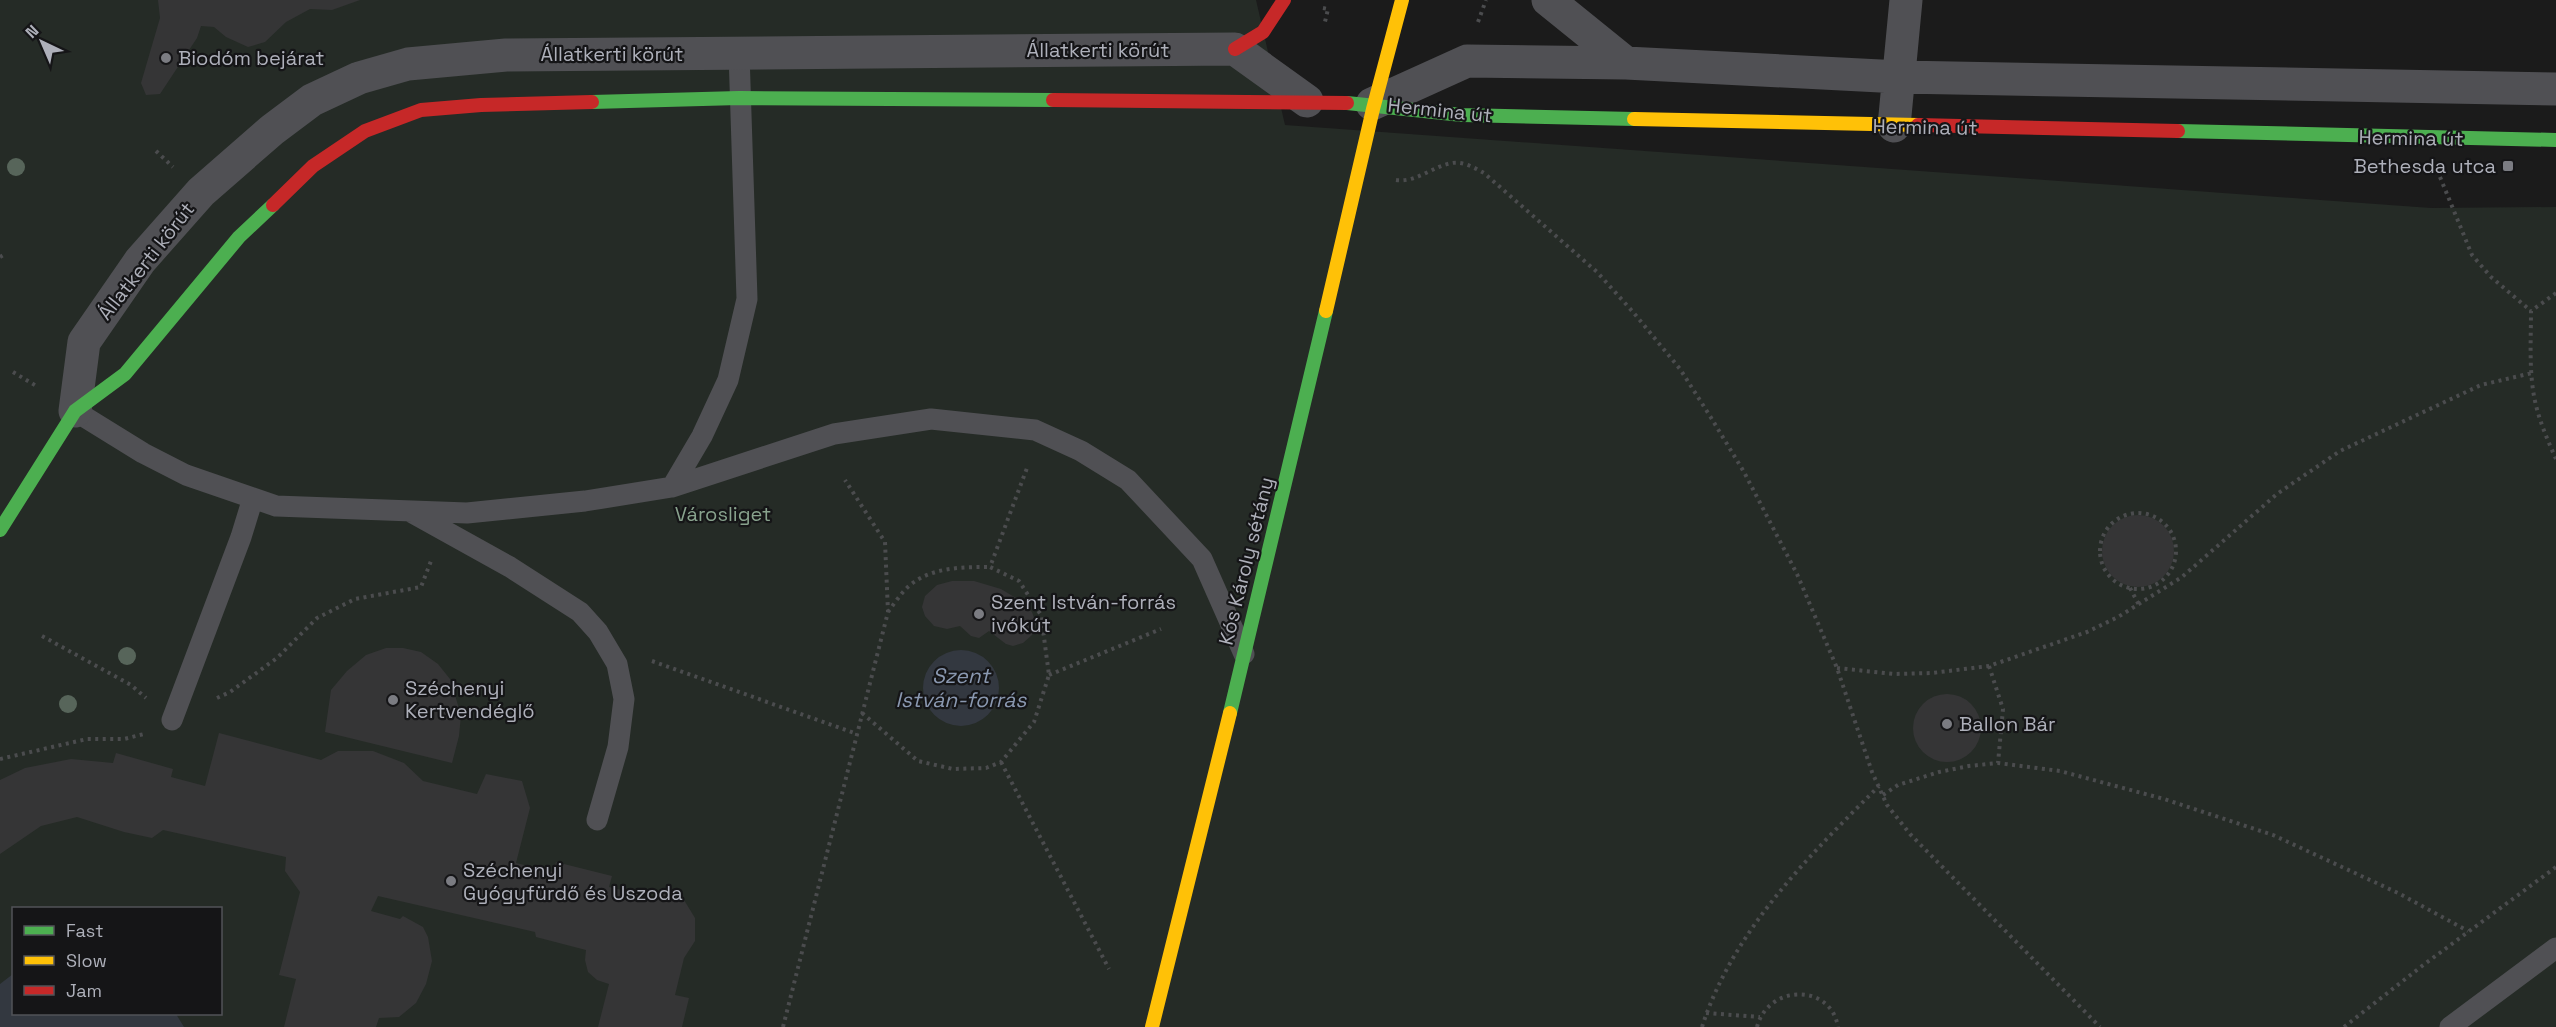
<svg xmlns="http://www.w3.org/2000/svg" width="2556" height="1027" viewBox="0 0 2556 1027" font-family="'Space Grotesk',sans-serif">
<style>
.green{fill:#252b26;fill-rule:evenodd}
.water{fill:#333840}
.building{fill:#353536}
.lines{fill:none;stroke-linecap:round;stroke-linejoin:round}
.path{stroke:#4b4c4e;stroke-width:4;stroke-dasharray:3 4.5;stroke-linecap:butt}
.lane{stroke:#505054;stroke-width:21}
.street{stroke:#505054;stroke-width:33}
.fast{stroke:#4caf50;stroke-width:14}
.slow{stroke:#ffc107;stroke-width:14}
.jam{stroke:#c62828;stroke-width:14}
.tree{fill:#57655a}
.poi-dot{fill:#7b7c82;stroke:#151517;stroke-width:2}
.labels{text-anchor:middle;stroke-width:4.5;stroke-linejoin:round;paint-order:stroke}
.street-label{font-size:20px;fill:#aeb0ba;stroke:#151517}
.poi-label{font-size:20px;fill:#aeb0ba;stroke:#151517;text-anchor:start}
.park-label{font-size:20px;fill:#88a28d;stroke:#151517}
.water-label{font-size:21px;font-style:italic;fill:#8a98b0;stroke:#151517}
</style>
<rect width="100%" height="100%" fill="#1b1b1b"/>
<path class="green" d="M0,0H1256L1285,125L2431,208L2556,207V1027H0ZM14,908H220V1014H14Z"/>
<path class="water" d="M923 688a38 38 0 1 1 76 0a38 38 0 1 1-76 0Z
M13,974L14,1014H176L184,1027H0V984Z"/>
<path class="building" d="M158,0H360L332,10L310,9L286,22L265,42L248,47L226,37L214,27L201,26L197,38L160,94L146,95L141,83L160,18Z
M2102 551a36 36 0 1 1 72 0a36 36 0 1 1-72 0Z
M952,581H974L1001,589L1021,601L1032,612L1036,624L1032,635L1023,643L1013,646L1006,644L989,631L979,638L971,636L960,626L947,629L934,626L925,616L922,607L925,596L937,585Z
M386,648H403L421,652L438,664L450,679L461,715L459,736L452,763L325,732L331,690L347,671L366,655Z
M1913 728a34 34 0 1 1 68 0a34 34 0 1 1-68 0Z
M219,733L321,760L338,751H373L404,763L423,781L477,794L486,774L522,781L530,808L516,863L553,872L556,862L612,876L609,887L642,895L645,900L665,892L684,900L695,918V941L684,958L675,995L689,998L682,1027H598L609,984L597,980L588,972L585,960L586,950L536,937L535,932L378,896L371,911L400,919L403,916L423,927L428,937L432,961L426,984L416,1003L399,1017L379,1018L376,1027H284L296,979L279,975L300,892L285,871L286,857L163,830L152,838L124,832L77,817L41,826L0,854V780L25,768L71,759L113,763L116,753L173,769L171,777L205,786Z"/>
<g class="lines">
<path class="path" d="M1323,8L1328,9L1324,26
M1478,22L1486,0
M156,151L173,167
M2440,177L2472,255L2491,277L2531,311
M1396,180C1416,183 1433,166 1452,163C1463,161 1475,168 1484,173L1597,272L1633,312L1680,369L1710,416L1744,472L1797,574L1837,668L1872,772L1887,805L1910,834L2100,1027
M0,257L5,254
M2556,293L2531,311C2531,338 2529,369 2534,396C2538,418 2547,439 2556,459
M13,372L38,387
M2100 551a38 38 0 1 1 76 0a38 38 0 1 1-76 0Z
M2130,588L2139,605
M888,612C894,604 901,593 909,586C931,567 962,567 990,567
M42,636L131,685L146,698
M652,661L857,734
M1989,666L2003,709L1998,763
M1837,668L1894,674L1932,673L1989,666L2087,632L2118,617L2182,577L2277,494L2340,451L2481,385L2532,373
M1049,675L1161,629
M217,698L230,692L277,658L317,618L355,599L421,587L431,561
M862,713L918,761L953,769L986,768L1001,762L1034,722L1049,675L1041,615L1019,581L990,567L1027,468
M0,759L87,739H124L144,734
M1001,762L1109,969
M1883,795L1898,785L1939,772L1969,766L1998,763L2060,771L2164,799L2273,835L2398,893L2468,931
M1706,1013L1760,1017
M783,1027L888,612L885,542L845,480
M1702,1027C1733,930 1809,856 1879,786
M1757,1027C1768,984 1831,983 1838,1027
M2344,1027L2422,966L2556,867"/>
<path class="lane" d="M75,411L143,453L186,475L276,506L467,513L585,501L672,487L834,434L931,419L1035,430L1081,451L1128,480L1202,559L1244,654
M672,487L702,436L728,380L747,299L739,53
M411,512L510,567L580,612L598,632L617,664L624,699L618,747L597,820
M172,720L241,537L253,498
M2450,1027L2556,948"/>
<path class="street" d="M1548,0L1626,63
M1372,104L1467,61L1626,63L1900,77L2556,89
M1894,126L1906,0
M75,411L84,342L140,261L201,192L272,130L312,100L359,78L408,64L506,55L1235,49L1307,101"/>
<path class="fast" d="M592,102L739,98L1053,100
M1347,103L1462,115L1634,119
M2178,131L2556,140
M0,530L75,411L125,374L239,237L273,205
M1230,713L1326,311"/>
<path class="slow" d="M1634,119L1918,125
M1326,311L1373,109L1402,0
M1152,1027L1230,713"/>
<path class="jam" d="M1235,49L1263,32L1284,0
M1053,100L1347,103
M1918,125L2178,131
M273,205L313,166L365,131L421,110L481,105L592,102"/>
</g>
<g class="tree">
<circle cx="16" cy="167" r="9"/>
<circle cx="127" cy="656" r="9"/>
<circle cx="68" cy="704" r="9"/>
</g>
<g class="poi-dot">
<circle cx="166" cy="58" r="6"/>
<rect x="2502" y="160" width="12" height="12" rx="3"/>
<circle cx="979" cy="614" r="6"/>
<circle cx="393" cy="700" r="6"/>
<circle cx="1947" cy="724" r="6"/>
<circle cx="451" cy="881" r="6"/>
</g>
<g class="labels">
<g class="street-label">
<text x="1098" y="57">Állatkerti körút</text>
<text x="612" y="61">Állatkerti körút</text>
<text transform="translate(1440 110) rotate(6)" y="7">Hermina út</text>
<text transform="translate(1925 127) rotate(1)" y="7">Hermina út</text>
<text transform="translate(2411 138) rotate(1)" y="7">Hermina út</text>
<text transform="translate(146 261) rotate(-52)" y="7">Állatkerti körút</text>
<text transform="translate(1246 561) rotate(-76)" y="7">Kós Károly sétány</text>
</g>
<g class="poi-label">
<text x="178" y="65">Biodóm bejárat</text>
<text x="2496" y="173" text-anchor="end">Bethesda utca</text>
<text x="991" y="609">Szent István-forrás<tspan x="991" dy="23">ivókút</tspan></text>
<text x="405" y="695">Széchenyi<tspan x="405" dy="23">Kertvendéglő</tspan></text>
<text x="1959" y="731">Ballon Bár</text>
<text x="463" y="877">Széchenyi<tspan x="463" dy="23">Gyógyfürdő és Uszoda</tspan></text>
</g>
<g class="park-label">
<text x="723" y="521">Városliget</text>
</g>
<g class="water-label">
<text x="961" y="683">Szent<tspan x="961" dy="24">István-forrás</tspan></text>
</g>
</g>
<rect x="12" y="907" width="210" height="108" fill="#151517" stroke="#525358" stroke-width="1.5"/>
<rect x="24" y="926" width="30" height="9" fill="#4caf50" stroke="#525358" stroke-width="1.5"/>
<text x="66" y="937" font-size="18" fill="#aeb0ba">Fast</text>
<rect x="24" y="956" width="30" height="9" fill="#ffc107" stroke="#525358" stroke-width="1.5"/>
<text x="66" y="967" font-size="18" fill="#aeb0ba">Slow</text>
<rect x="24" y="986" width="30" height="9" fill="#c62828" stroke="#525358" stroke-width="1.5"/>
<text x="66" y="997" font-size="18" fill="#aeb0ba">Jam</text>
<g transform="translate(42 42) rotate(316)" stroke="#151517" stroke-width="4.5" paint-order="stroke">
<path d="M0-4.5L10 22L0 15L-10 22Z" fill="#aeb0ba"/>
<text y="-9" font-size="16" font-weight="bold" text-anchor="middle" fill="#aeb0ba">N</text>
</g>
</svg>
